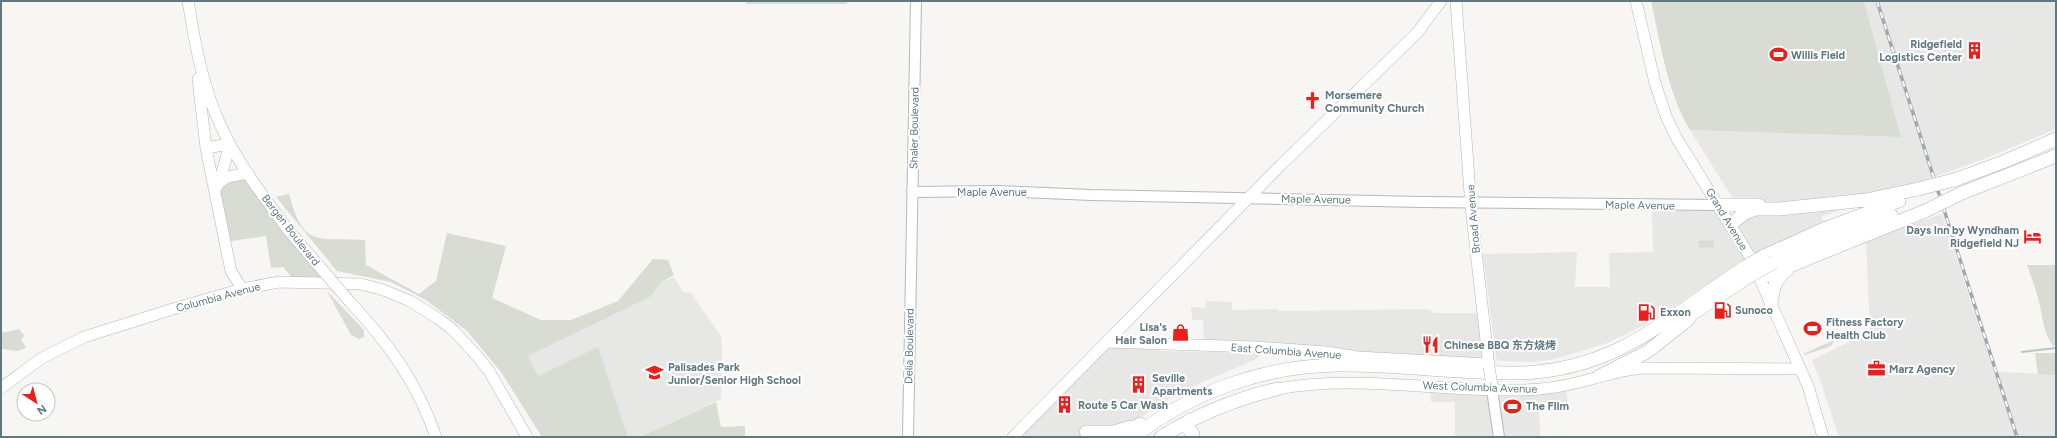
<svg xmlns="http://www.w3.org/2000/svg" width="2057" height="438" viewBox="0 0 2057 438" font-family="Figtree,'Noto Sans SC',sans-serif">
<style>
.built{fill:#e7e8e6}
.green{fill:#d8dcd2}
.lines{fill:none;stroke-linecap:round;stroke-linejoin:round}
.stream{stroke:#b5c7c9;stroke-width:2}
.secondary-casing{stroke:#b1babd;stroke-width:12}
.primary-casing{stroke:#b0b8ba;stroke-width:12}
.highway-casing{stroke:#b0b7b9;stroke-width:14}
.secondary{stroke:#fff;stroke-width:10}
.primary{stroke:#fff;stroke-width:11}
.highway{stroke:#fff;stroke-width:13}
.rail-casing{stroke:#9ea9ac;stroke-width:3.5}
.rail{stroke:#fff;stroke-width:2;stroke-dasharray:6;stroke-linecap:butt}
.primary-bridge-casing{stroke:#b0b8ba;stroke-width:12;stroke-linecap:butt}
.highway-bridge-casing{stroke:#b0b7b9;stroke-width:14;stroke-linecap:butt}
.primary-bridge{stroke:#fff;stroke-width:11}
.highway-bridge{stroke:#fff;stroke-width:13}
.labels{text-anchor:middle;stroke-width:4;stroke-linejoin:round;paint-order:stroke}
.poi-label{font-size:11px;font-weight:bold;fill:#5f7980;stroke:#fff;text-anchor:start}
.street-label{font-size:11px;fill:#5f7980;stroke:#fff}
</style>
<rect width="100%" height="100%" fill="#f7f6f3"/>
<path class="built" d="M1864,1H2056V129L1982,160L1821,217L1824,221L1744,259L1663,314L1645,325L1607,343L1555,359L1533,362L1498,361L1496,357L1483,254L1577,252L1575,287H1610L1609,253L1653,252L1652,210L1715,211L1725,228L1751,212L1737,205L1690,130L1901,137Z
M1942,214L1994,372L2056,374V437H1839L1821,383L1812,360L1870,332L1866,239Z
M674,277L683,292L691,293L721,336L722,348L721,399L640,437H628L598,348L538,376L528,356L650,297L661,282Z
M1206,301L1232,302V310L1278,309V311L1428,309L1434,313H1482L1488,364L1204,345L1203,320H1192L1191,307L1205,308Z
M1111,345L1162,351L1262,353L1255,360L1205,381L1161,403L1127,427L1082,428V437H1020Z
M1566,385L1568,404L1539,403L1540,437H1455V402H1431L1430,386Z"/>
<path class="green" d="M746,1H847V4H746Z
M1651,1H1864L1901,137L1690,130C1667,92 1661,45 1651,1Z
M248,173L333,282L295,281L283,267L271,268L266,236L225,242L219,183Z
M289,194C304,249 316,237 365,240L366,265L419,294L436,281L447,233L506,246L492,298L541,320H571L618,301L653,259L668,260L674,275L661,282L650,297L528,356L538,376L598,347L628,437H542L501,372L467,331L426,300L391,282L337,271L276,197Z
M1714,240V247L1699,248L1698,241Z
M2027,265H2056V345L2053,346C2042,331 2043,315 2038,298C2035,287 2031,276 2027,265Z
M327,291L364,330V337L359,339L351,335Z
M19,329L25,336L21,339L26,348L18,351L1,349V333Z
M1833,333L1835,340L1831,346L1805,355L1803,354L1832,341L1829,335Z
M2035,353H2056V375L2038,374Z
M716,402L721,427L745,426V437H640Z"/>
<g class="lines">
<path class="stream" d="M2022,352L2056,348"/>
<defs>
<path id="secondary" d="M912,192L999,191L1091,195L1422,202L1719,205
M1492,390L1499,437
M908,437L916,1"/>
<path id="primary" d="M188,1C195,43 202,85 220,124C237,163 264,197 289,231
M1456,1L1471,207L1489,367
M1636,1L1655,83L1666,116L1677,139L1750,257L1808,386L1823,437
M198,79L206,148L225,242L231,271L242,289
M206,148L230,144
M219,183L227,177L248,173
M215,190L219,183L230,144
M350,302C389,344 417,382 436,437
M1107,342L1255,347L1327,352L1358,357L1488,364
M1,388L42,358L84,337L173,309L242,289L279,282L360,284L381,289L410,301L439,319L454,331L477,356L489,371L527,437
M1277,389C1358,374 1438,392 1520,390C1540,390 1560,387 1580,382C1600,377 1620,370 1642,368L1800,369
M1013,437L1281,165L1417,33L1441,1"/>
<path id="highway" d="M1957,179L2003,162L2056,139
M1962,193L2056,156
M1719,205H1759
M1731,224L1745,213L1756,209H1779L1866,200L1918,189
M1762,257L1824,229L1899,201
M1774,262L1829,239L1891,215
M1760,278L1925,211
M1771,303C1773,289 1775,278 1787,270
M1680,322L1748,277
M1600,376L1647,352L1689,319
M1190,420L1187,427L1193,434
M1086,432H1114L1131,427
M1122,437L1140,424
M1134,437C1191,392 1264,366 1337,365C1398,364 1460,374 1522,373C1619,369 1668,317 1745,267
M1161,437C1198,414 1235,399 1277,389"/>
</defs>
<use href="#secondary" class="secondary-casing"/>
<use href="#primary" class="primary-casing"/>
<use href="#highway" class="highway-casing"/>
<use href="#secondary" class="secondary"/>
<use href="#primary" class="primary"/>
<use href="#highway" class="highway"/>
<defs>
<path id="rail" d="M1877,1L2017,437"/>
</defs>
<use href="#rail" class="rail-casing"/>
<use href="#rail" class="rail"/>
<defs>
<path id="primary-bridge" d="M289,231L350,302
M1489,367L1492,385"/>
<path id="highway-bridge" d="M1918,189L1957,179
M1925,211L1962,193
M1745,267L1762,257
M1748,277L1774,262"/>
</defs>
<use href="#primary-bridge" class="primary-bridge-casing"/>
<use href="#highway-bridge" class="highway-bridge-casing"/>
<use href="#primary-bridge" class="primary-bridge"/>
<use href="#highway-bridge" class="highway-bridge"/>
</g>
<defs>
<symbol id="building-bare" viewBox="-9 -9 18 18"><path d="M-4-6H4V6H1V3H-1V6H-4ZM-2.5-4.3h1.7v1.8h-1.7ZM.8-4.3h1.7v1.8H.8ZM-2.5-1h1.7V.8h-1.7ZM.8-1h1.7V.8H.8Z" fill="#ef1d1a" stroke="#fff" stroke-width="2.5" paint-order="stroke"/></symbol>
<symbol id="stadium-bare" viewBox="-9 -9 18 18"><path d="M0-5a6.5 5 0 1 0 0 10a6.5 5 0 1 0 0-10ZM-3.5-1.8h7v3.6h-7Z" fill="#ef1d1a" stroke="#fff" stroke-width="2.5" paint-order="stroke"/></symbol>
<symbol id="church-bare" viewBox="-9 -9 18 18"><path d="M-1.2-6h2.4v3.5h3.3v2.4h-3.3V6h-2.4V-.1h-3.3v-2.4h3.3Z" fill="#ef1d1a" stroke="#fff" stroke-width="2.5" paint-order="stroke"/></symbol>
<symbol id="hotel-bare" viewBox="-9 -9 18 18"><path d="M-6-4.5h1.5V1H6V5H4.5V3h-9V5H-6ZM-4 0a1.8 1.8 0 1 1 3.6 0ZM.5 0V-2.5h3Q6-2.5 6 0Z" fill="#ef1d1a" stroke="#fff" stroke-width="2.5" paint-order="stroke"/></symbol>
<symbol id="fuel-bare" viewBox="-9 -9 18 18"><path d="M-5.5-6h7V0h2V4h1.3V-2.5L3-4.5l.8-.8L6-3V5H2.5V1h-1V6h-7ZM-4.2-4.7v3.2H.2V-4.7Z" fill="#ef1d1a" stroke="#fff" stroke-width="2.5" paint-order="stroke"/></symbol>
<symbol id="shop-bare" viewBox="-9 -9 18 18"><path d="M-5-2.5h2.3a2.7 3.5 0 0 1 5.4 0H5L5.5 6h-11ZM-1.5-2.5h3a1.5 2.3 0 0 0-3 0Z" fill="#ef1d1a" stroke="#fff" stroke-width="2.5" paint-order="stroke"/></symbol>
<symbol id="restaurant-bare" viewBox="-9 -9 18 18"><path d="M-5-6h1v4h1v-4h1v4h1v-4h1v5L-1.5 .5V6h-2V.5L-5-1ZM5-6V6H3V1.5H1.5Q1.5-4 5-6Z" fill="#ef1d1a" stroke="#fff" stroke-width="2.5" paint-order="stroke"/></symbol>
<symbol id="office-bare" viewBox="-9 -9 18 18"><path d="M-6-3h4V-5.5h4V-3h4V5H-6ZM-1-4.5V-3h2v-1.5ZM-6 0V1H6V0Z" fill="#ef1d1a" stroke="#fff" stroke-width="2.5" paint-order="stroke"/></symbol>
<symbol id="school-bare" viewBox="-9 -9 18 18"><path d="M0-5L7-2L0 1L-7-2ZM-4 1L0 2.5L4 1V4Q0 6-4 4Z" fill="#ef1d1a" stroke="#fff" stroke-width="2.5" paint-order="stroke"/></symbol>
</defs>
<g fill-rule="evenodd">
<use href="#building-bare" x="1962" y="38" width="25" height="25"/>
<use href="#stadium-bare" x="1766" y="42" width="25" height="25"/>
<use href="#church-bare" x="1300" y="88" width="25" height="25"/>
<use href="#hotel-bare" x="2020" y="224" width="25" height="25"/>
<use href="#fuel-bare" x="1710" y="298" width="25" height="25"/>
<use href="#fuel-bare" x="1634" y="300" width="25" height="25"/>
<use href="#stadium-bare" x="1800" y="316" width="25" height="25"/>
<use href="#shop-bare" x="1168" y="320" width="25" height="25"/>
<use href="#restaurant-bare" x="1418" y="332" width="25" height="25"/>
<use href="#office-bare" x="1864" y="356" width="25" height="25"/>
<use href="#school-bare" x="642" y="360" width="25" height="25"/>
<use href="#building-bare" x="1126" y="372" width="25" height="25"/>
<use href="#building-bare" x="1052" y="392" width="25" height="25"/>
<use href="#stadium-bare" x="1500" y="394" width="25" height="25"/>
</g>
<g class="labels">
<g class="poi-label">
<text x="1962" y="48" text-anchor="end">Ridgefield<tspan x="1962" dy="13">Logistics Center</tspan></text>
<text x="1791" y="59">Willis Field</text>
<text x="1325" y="99">Morsemere<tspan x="1325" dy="13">Community Church</tspan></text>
<text x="2019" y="234" text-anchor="end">Days Inn by Wyndham<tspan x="2019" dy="13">Ridgefield NJ</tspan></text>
<text x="1735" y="314">Sunoco</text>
<text x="1660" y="316">Exxon</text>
<text x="1826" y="326">Fitness Factory<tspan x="1826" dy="13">Health Club</tspan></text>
<text x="1167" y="331" text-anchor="end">Lisa's<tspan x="1167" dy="13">Hair Salon</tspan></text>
<text x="1444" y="349">Chinese BBQ 东方烧烤</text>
<text x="668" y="371">Palisades Park<tspan x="668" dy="13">Junior/Senior High School</tspan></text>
<text x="1889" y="373">Marz Agency</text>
<text x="1152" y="382">Seville<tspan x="1152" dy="13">Apartments</tspan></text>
<text x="1078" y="409">Route 5 Car Wash</text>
<text x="1526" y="410">The FIlm</text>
</g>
<g class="street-label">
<text transform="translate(914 128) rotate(-89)" y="4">Shaler Boulevard</text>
<text x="992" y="196">Maple Avenue</text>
<text transform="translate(1316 199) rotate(1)" y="4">Maple Avenue</text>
<text transform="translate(1640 205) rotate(1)" y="4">Maple Avenue</text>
<text transform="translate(1473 219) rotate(-95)" y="4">Broad Avenue</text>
<text transform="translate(1727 219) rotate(59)" y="4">Grand Avenue</text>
<text transform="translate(291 230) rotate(52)" y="4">Bergen Boulevard</text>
<text transform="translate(218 297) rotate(-15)" y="4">Columbia Avenue</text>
<text transform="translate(909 346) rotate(-89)" y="4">Delia Boulevard</text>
<text transform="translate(1286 351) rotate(4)" y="4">East Columbia Avenue</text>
<text transform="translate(1480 387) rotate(2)" y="4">West Columbia Avenue</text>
</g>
</g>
<rect width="2057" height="438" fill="none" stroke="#5f7980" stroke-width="4"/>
<g transform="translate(36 402) rotate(144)"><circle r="19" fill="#ffffff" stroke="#bfc9cc"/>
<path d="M0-3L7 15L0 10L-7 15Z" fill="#ef1d1a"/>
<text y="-6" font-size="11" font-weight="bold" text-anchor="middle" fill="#5f7980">N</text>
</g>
</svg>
